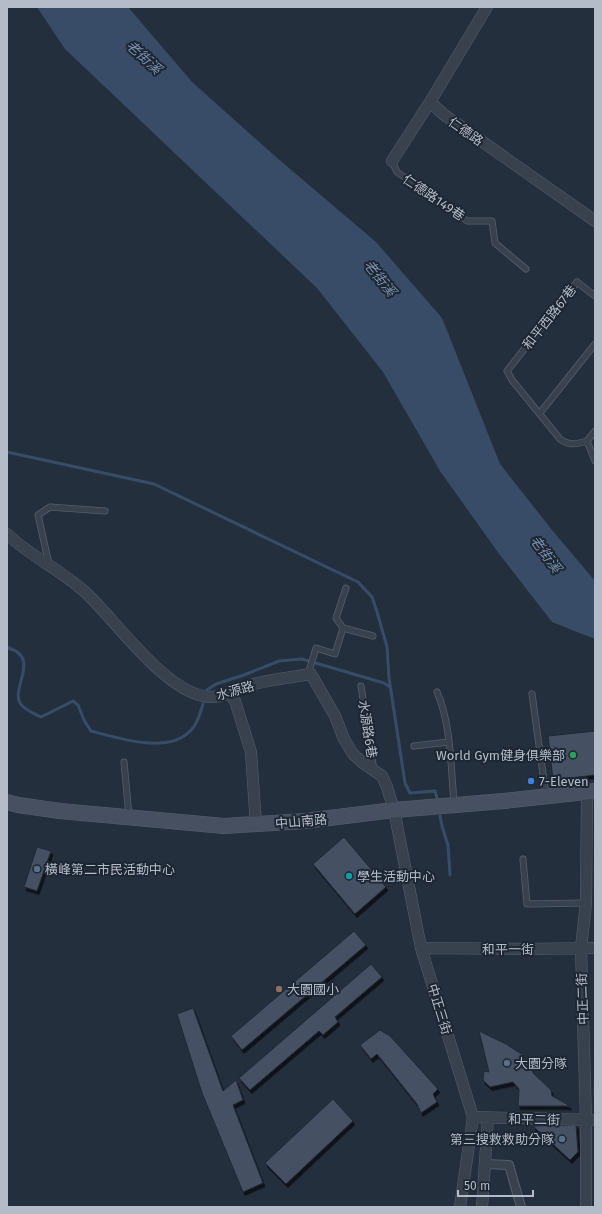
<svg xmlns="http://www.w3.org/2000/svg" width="602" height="1214" viewBox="0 0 602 1214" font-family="'Fira Sans','Noto Sans TC',sans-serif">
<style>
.water{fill:#394c67}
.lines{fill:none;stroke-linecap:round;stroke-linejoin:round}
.stream{stroke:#394c67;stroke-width:3}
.building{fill:#455162;stroke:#1f2835;filter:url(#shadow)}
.service-casing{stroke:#565f6c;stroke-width:7}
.pedestrian-casing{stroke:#565f6c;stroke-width:10}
.minor-casing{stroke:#565f6c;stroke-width:12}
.secondary-casing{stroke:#565f6c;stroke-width:16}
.service{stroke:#38414e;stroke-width:5.5}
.pedestrian{stroke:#38414e;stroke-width:8}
.minor{stroke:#38414e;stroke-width:11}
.secondary{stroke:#465061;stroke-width:15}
.leisure-dot{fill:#2e9e5b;stroke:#1d2633;stroke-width:1.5}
.shop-dot{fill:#3f7fe0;stroke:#1d2633;stroke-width:1.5}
.service-dot{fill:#5c6f8a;stroke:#1d2633;stroke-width:1.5}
.culture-dot{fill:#0f9aa8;stroke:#1d2633;stroke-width:1.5}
.education-dot{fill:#8d6e63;stroke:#1d2633;stroke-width:1.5}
.labels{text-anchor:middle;stroke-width:4;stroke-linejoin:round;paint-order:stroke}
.street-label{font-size:13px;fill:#b4bcc9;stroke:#1d2633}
.poi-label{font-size:13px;fill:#b4bcc9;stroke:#1d2633;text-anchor:start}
.water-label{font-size:14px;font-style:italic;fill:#7c92b1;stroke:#1d2633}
</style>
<defs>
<filter id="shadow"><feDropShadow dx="2" dy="3.5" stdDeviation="0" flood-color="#0009"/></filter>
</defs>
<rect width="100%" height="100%" fill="#242f3e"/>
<path class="water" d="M37,7H128L192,82L276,157L376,242L442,318L500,464L552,530L595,581V639L552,622L497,551L440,471L383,372L317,288L65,49Z"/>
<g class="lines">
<path class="stream" d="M7,452L154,484L358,582L372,597L377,612L387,647L389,678L405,783L410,793L435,791L437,798
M7,646L8,648C41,657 11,688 20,703C24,710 35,714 41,717L73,701L78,705L84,720L91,731C118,738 167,754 189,732C197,725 200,714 203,704
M207,690L216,684L244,675L279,661L302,659L384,683L390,687
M440,816L442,826L448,845L450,875"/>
</g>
<path class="building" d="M595,731V775L553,780L548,736Z
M344,837L386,887L355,914L313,864Z
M37,847L51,851L37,891L24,887Z
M354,931L366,945L242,1050L231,1036Z
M371,964L382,977L335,1017L338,1022L323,1035L319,1031L250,1090L239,1078Z
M193,1008L223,1091L236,1080L243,1100L233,1105L263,1183L243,1192L202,1093L177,1014Z
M380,1030L390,1036L438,1089L433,1094L437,1102L421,1113L417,1104L377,1054L371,1059L360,1045Z
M479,1031L506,1044L523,1055L534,1074L551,1090L552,1096L554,1097L570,1106H518L519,1089L513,1082L490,1087L483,1080L484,1071L489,1072Z
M594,1039H595V1097L593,1096Z
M333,1099L353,1121L286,1184L265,1163Z
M576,1125L578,1152L570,1160L533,1126Z"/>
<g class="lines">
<defs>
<path id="service" d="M392,161L397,172L467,221H492L495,243L526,269
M540,413L595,344
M587,441C577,444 569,446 560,439L512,380L507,371L577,282L595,296
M587,441L595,461
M587,441L595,431
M49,564L38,515L50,507L105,511
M343,628L373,636
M308,674L316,648L335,654L343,628L336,618L346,588
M361,686L374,771
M437,692C451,723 451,769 454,803
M532,694L546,796
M414,746L449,742
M124,762L129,816
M523,859L527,904L586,903"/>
<path id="pedestrian" d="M485,1164L509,1165L521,1207"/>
<path id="minor" d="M487,7L430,102L443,114L595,221
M392,161L430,102
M7,534C30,556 61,570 85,592C116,620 167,696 211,697C227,697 240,688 254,684C273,679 293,677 311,674L335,716L344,739L353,754L363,763L382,776L387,787L394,810L421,948L473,1117L460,1207
M230,694L235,701L251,752L256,825
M421,948L528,949L595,948
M473,1117L595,1120
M482,1207L488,1118
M586,1207V1120L581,948L586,903L587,792"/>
<path id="secondary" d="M7,802L18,805L60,811L224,826L305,821L394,810L504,801L595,791"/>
</defs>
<use href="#service" class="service-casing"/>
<use href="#pedestrian" class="pedestrian-casing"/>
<use href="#minor" class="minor-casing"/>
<use href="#secondary" class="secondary-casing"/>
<use href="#service" class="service"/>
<use href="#pedestrian" class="pedestrian"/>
<use href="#minor" class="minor"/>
<use href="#secondary" class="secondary"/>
</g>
<circle class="leisure-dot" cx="573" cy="755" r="4"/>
<circle class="shop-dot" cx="531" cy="781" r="4"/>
<g class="service-dot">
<circle cx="37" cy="869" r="4"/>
<circle cx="507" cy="1063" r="4"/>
<circle cx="562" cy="1139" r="4"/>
</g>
<circle class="culture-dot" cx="349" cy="876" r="4"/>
<circle class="education-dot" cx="279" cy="989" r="4"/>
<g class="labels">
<g class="street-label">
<text transform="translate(466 131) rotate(35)" y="5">仁德路</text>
<text transform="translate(434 197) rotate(34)" y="5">仁德路149巷</text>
<text transform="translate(549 317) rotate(-52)" y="5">和平西路67巷</text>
<text transform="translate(235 690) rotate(-15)" y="5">水源路</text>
<text transform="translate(368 729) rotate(81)" y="5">水源路6巷</text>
<text transform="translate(301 821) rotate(-5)" y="5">中山南路</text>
<text x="508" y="954">和平一街</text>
<text transform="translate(582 999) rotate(-92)" y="5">中正二街</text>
<text transform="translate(440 1009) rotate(73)" y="5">中正三街</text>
<text transform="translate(534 1119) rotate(1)" y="5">和平二街</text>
</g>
<g class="poi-label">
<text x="565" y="760" text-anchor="end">World Gym健身俱樂部</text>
<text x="539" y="786">7-Eleven</text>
<text x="45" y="874">橫峰第二市民活動中心</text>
<text x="357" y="881">學生活動中心</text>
<text x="287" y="994">大園國小</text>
<text x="515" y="1068">大園分隊</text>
<text x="554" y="1144" text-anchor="end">第三搜救救助分隊</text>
</g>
<g class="water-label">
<text transform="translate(144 57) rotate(42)" y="5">老街溪</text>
<text transform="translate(380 278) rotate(51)" y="5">老街溪</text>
<text transform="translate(546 554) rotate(54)" y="5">老街溪</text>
</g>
</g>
<rect width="602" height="1214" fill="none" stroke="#b4bcc9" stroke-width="16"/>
<path d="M458 1190v6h75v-6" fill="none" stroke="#b4bcc9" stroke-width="2"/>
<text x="464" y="1190" font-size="12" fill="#b4bcc9" stroke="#1d2633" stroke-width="3" paint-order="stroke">50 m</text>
</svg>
